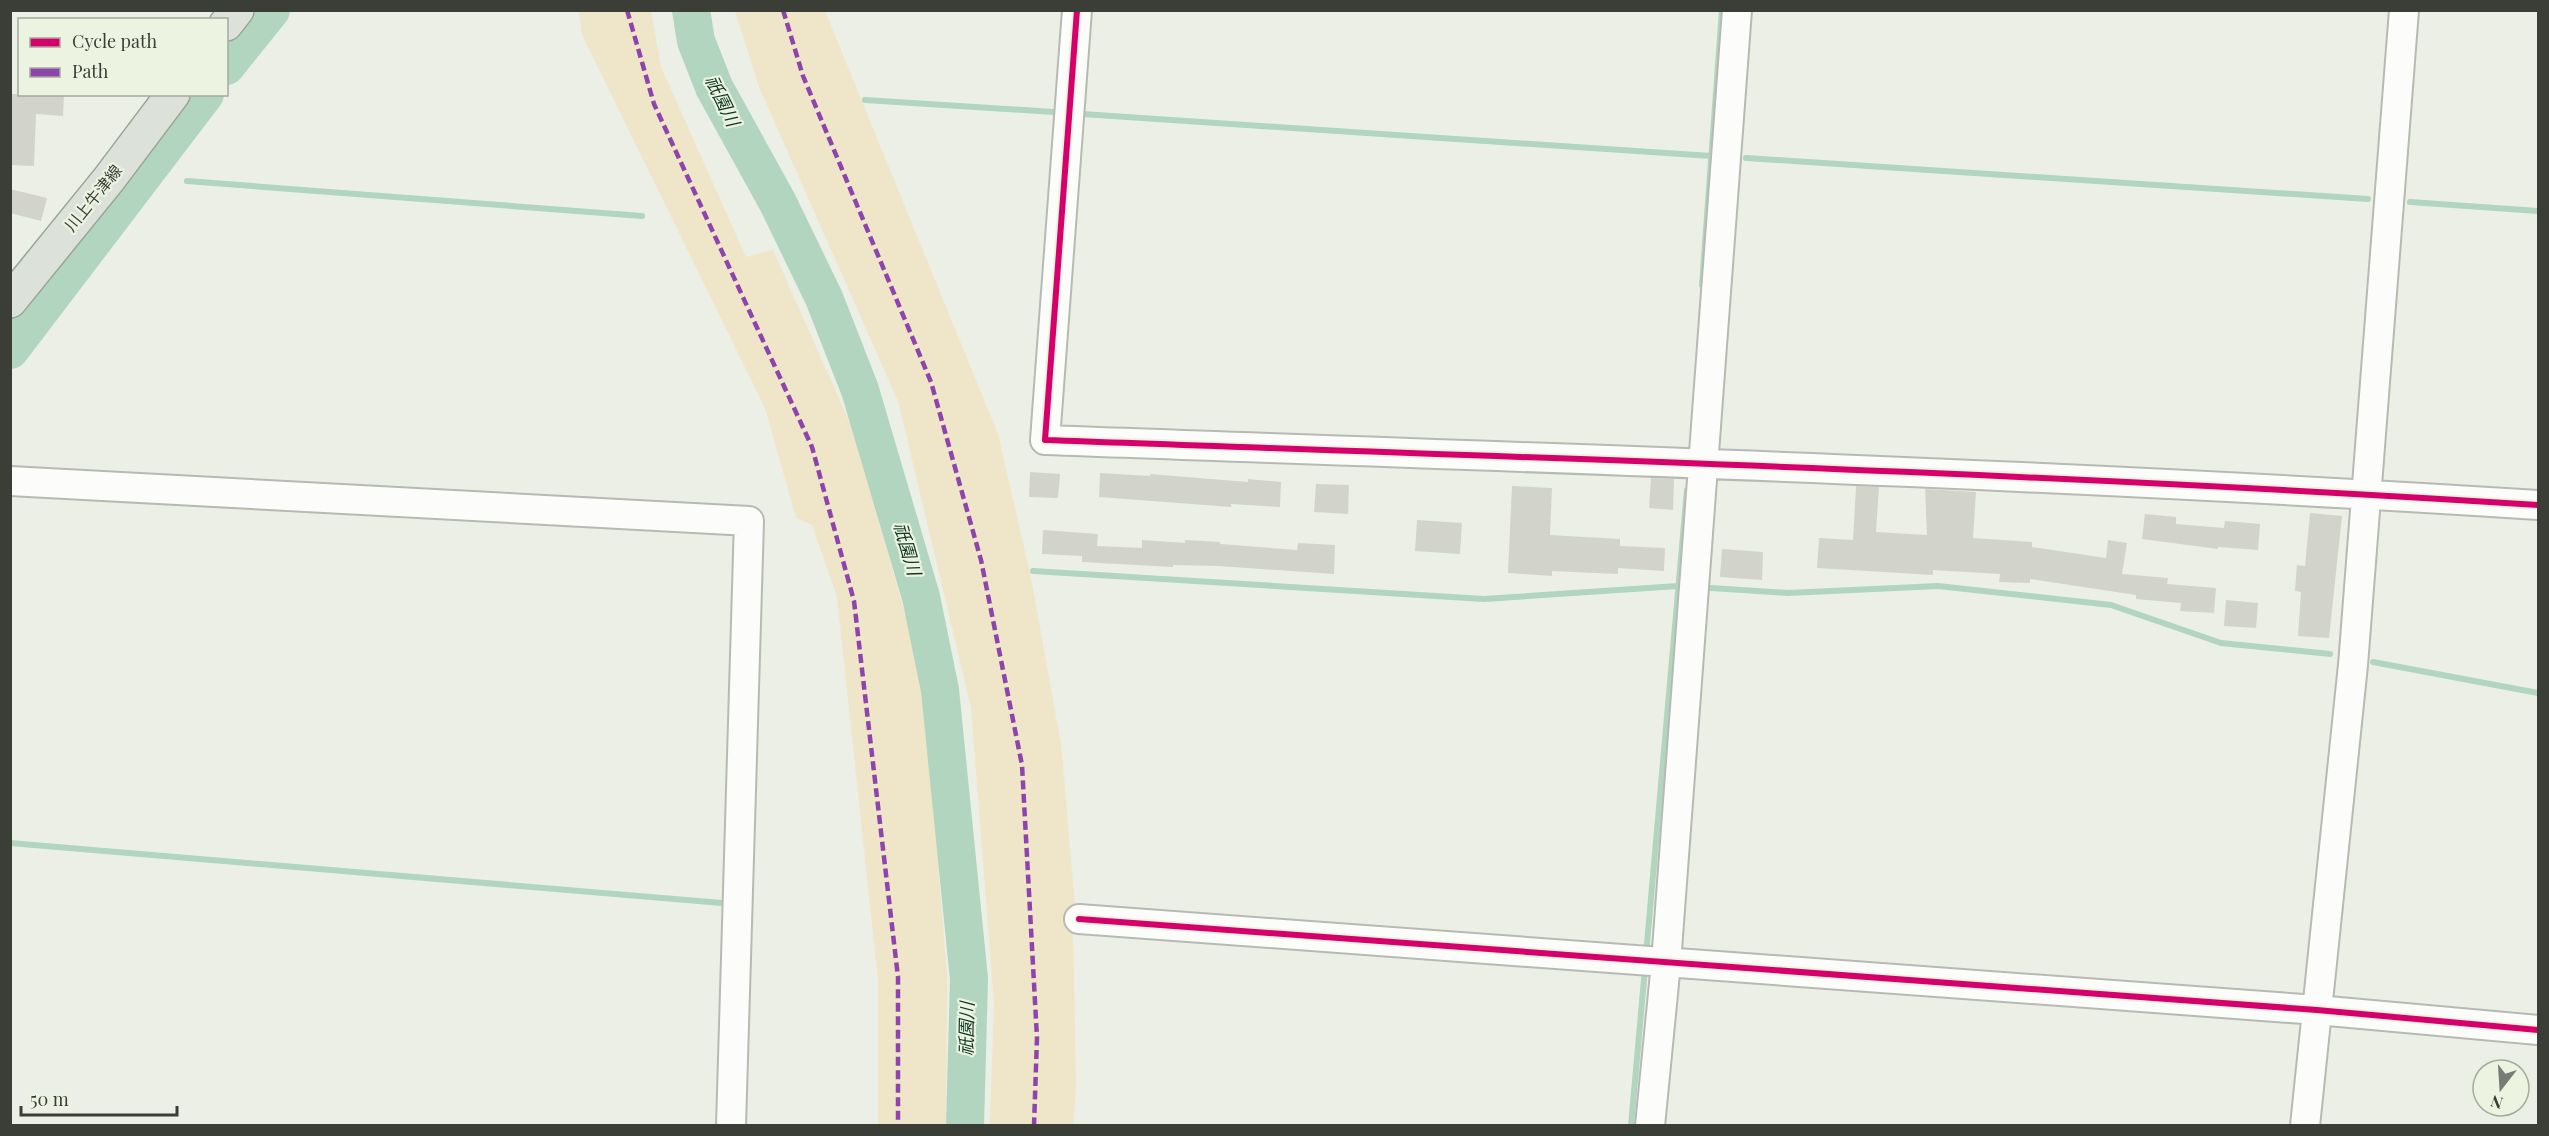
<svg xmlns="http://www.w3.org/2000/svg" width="2549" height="1136" viewBox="0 0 2549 1136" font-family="'Playfair Display','Noto Sans JP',serif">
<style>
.green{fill:#efe5c8}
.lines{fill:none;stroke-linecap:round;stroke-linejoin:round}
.stream{stroke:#b2d5bf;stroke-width:6}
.river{stroke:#b2d5bf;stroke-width:38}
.building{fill:#d2d4cc}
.minor-casing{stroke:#b7bab2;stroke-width:32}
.major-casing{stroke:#97a593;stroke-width:36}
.minor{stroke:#fcfdfb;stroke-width:28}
.major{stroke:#dce2da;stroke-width:33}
.quiet{stroke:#8e44ad;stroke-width:4.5;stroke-dasharray:9 4.5;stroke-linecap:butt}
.cycleway-casing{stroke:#ecf3e1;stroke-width:10}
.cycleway{stroke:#d6006c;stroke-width:6}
.labels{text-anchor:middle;stroke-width:4.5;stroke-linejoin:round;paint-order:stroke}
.street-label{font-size:16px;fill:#3b3e37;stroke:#ecf3e1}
.water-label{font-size:18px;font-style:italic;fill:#103826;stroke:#ecf3e1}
</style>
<rect width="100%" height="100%" fill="#ebefe5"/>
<path class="green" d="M579,11H651L661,67L746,257L773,250L853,430L923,678L947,975L946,1125H878V980L837,597L812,525L796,518L765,408L582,35Z
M735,11H825L998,434L1031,578L1061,744L1075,905L1073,930L1076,1087L1073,1125H990L994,1003L971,707L898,401L759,87Z"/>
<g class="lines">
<path class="stream" d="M865,100L1054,112
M1082,114L1711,156
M1746,158L2368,199
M187,181L642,216
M2410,202L2538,211
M1702,285L1722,10
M1033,571L1484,599L1678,586
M1711,588L1788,593L1938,586L2111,605L2221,643L2330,654
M2373,662L2538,693
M10,843L722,903
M1646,955L1687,490
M1631,1126L1645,968"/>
<path class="river" d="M691,10L696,41L714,87L778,203L824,298L860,390L921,597L940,690L969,979L965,1126
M226,66L271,10
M10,350L205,94"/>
</g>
<path class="building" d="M10,94H64L63,116L36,114L34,166L10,165Z
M10,189L47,198L41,221L10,213Z
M1030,472L1060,474L1058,498L1029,497Z
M1100,473L1150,476V474L1248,482V479L1281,482L1280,507L1231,504V507L1099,497Z
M1651,478L1674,479L1673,510L1649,508Z
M1316,484L1349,485L1348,514L1314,512Z
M1512,486L1552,488L1550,535L1620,539V546L1665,548L1664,571L1618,568V574L1552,571V576L1508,573Z
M1856,486L1879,487L1876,532L1927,535L1925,489L1976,492L1973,538L2032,542V547L2106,558L2108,540L2127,543L2122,574L2168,578L2167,584L2216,588L2214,613L2180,611L2181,603L2136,599V595L2030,579V583L1999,582L2000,574L1933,570V575L1817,568L1819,538L1853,540Z
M2310,513L2342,516L2329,638L2298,636L2301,592L2295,591L2297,565L2305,566Z
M2145,514L2176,517V524L2224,528L2225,521L2260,524L2258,550L2218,547V549L2142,539Z
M1417,520L1462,523L1460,554L1415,551Z
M1043,530L1098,534L1097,546L1142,548V540L1185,543V540L1220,542V544L1297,550L1298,543L1335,545L1334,574L1218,566L1173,565V567L1082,562V556L1042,554Z
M1722,549L1763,552L1762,580L1720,577Z
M2226,600L2258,603L2256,628L2224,626Z"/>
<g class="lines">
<defs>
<path id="minor" d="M1077,10L1045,440C1543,458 2041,473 2538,505
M10,481L749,521L731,1126
M1079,919L2317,1010L2538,1030
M1650,1126L1666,963L1737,10
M2305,1126L2353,665L2404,10"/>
<path id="major" d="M226,24L237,10
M10,301L109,179L173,94"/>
</defs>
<use href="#minor" class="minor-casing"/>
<use href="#major" class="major-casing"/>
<use href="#minor" class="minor"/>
<use href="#major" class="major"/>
<path class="quiet" d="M627,10L654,104L812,447L854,601L898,977V1126
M783,10L803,76L931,382L981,560L1022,765L1037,1038L1034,1126"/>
<defs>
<path id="cycleway" d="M1077,10L1045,440C1543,458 2041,473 2538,505
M1079,919L2317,1010L2538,1030"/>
</defs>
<use href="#cycleway" class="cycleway-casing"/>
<use href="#cycleway" class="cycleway"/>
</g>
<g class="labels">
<g class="street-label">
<text transform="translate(93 198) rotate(-51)" y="6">川上牛津線</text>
</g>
<g class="water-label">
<text transform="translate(722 101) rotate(64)" y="6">祇園川</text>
<text transform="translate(907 549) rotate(74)" y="6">祇園川</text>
<text transform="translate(967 1029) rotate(-89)" y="6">祇園川</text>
</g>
</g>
<rect width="2549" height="1136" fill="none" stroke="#3b3e37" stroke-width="24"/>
<rect x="18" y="18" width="210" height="78" fill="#ecf3e1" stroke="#a5ab9d" stroke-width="1.5"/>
<rect x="30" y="38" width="30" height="9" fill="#d6006c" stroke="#a5ab9d" stroke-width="1.5"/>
<text x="72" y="48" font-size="18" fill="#3b3e37">Cycle path</text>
<rect x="30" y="68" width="30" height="9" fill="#8e44ad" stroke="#a5ab9d" stroke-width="1.5"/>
<text x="72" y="78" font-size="18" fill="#3b3e37">Path</text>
<g transform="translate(2501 1088) rotate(197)"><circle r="28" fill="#ecf3e1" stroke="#a5ab9d" stroke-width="1.5"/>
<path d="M0-4.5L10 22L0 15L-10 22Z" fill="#797c74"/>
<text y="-9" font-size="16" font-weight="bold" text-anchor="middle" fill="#3b3e37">N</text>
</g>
<path d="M21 1106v9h156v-9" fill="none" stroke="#3b3e37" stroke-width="3"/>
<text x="30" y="1106" font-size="18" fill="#3b3e37" stroke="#ecf3e1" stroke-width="4.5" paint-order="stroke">50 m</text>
</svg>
